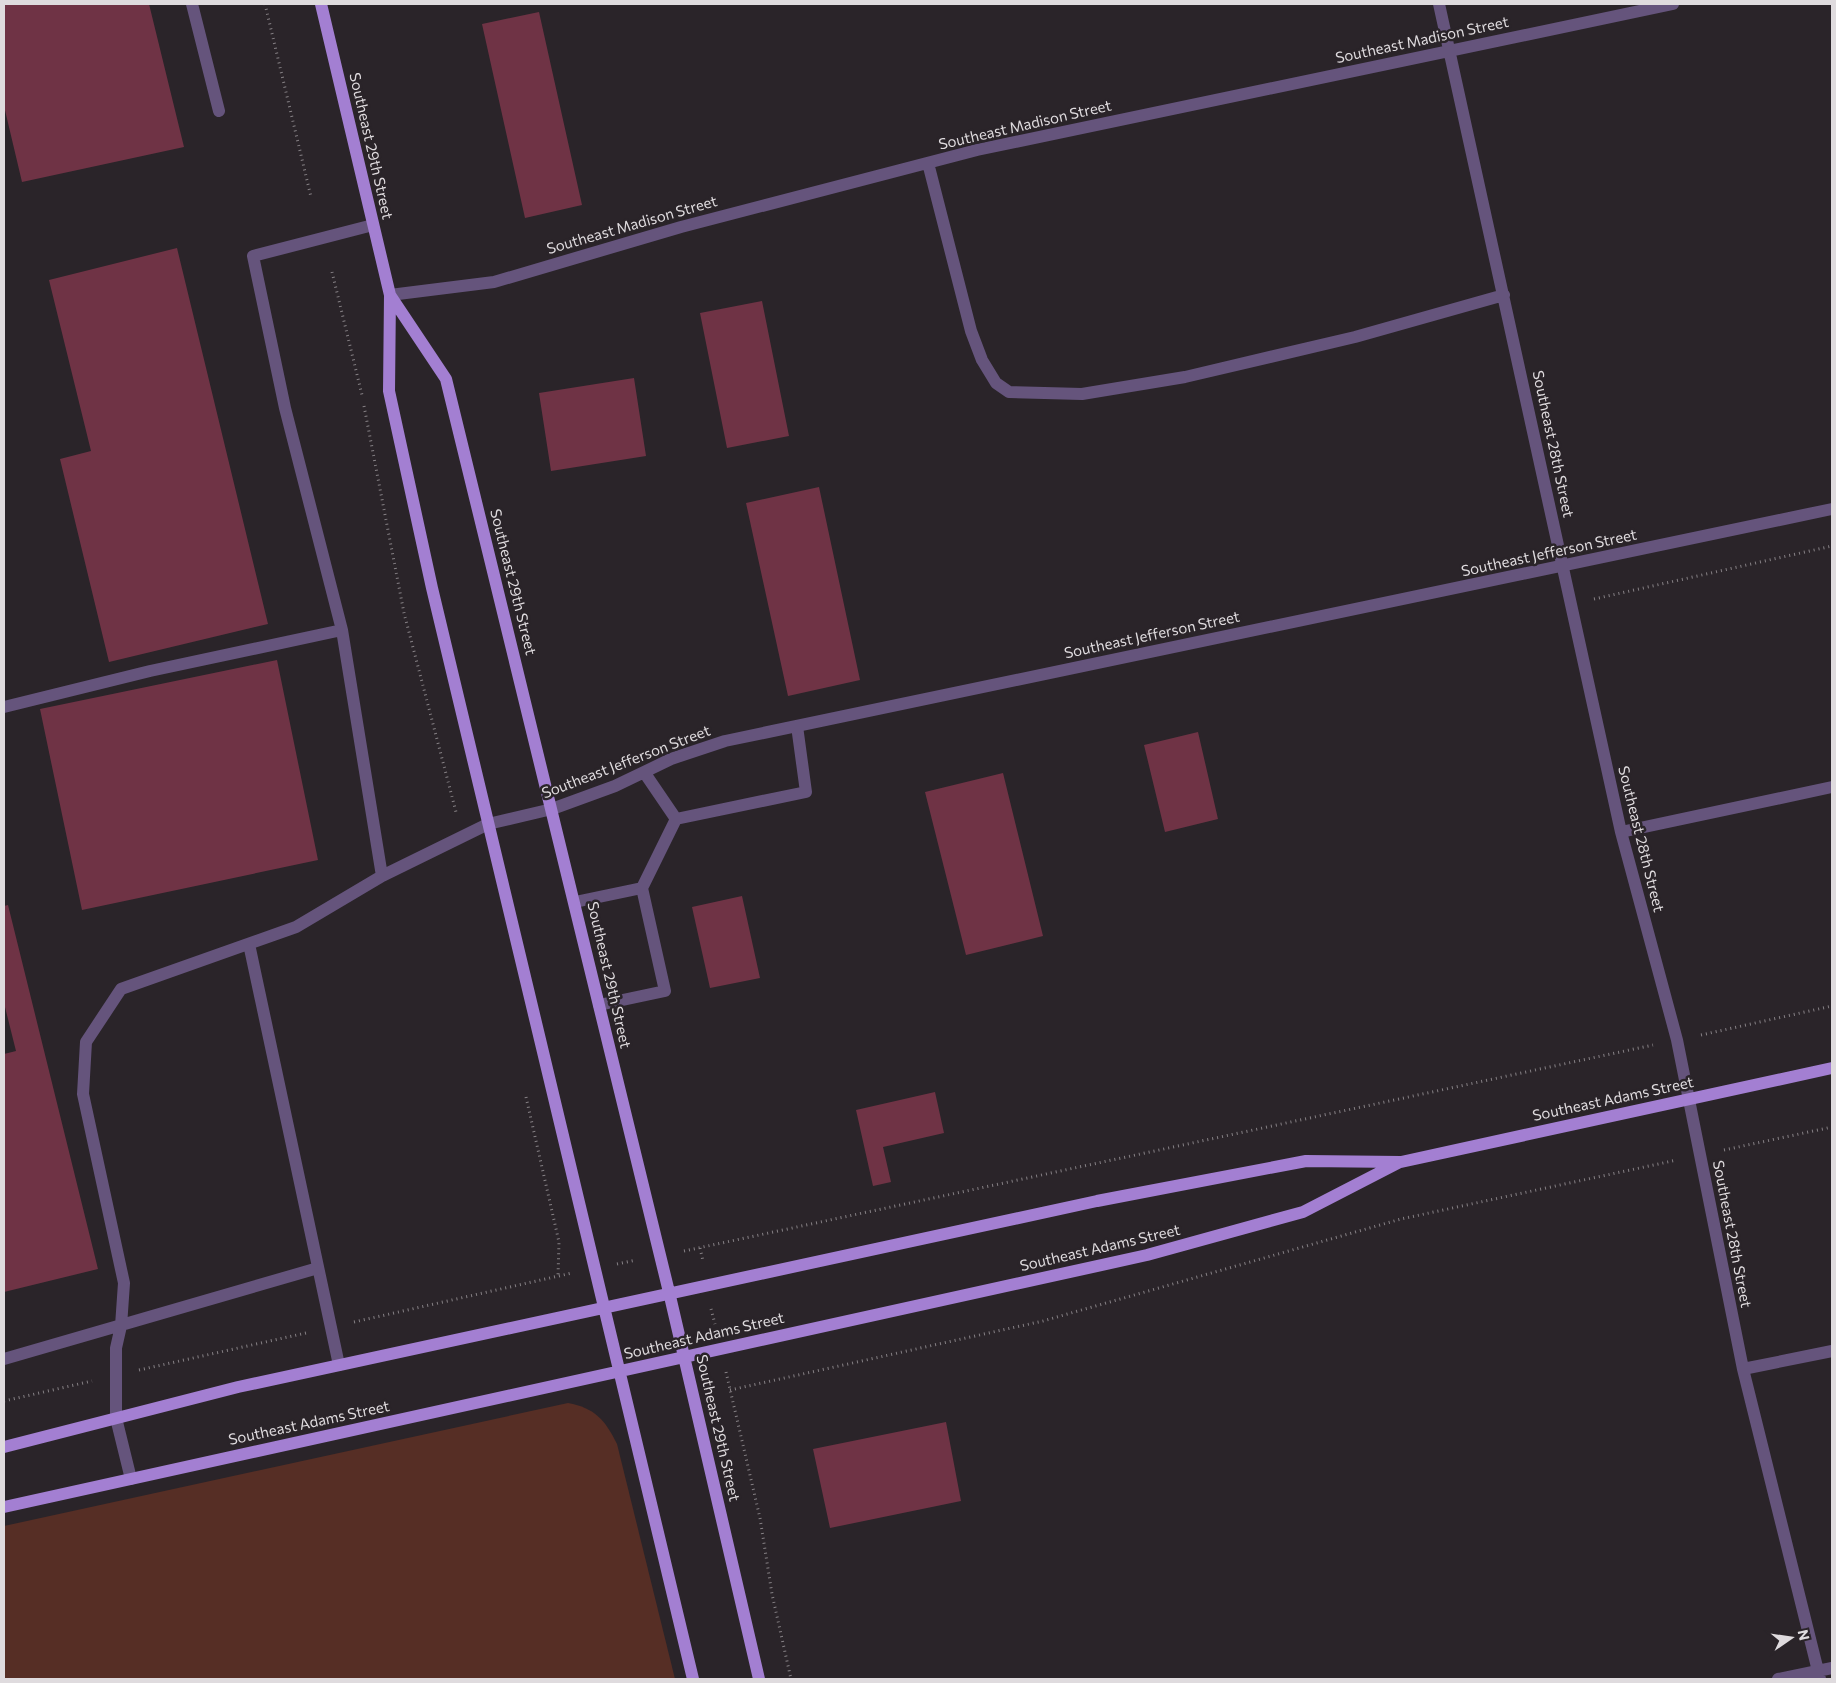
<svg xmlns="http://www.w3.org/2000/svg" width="1836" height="1683" viewBox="0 0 1836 1683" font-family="Commissioner,sans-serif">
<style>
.green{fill:#562e25}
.building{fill:#6f3345}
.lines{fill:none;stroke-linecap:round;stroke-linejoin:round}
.path{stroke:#868185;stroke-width:3;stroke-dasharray:1 4;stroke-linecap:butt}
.minor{stroke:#65547c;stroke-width:12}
.major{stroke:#a37fd2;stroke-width:12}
.labels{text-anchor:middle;stroke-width:5;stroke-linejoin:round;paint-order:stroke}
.street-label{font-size:15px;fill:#dfdbde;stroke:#2a2429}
</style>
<rect width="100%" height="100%" fill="#2a2429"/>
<path class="green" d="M568,1403C595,1408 605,1420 617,1444L675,1679H4V1526Z"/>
<path class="building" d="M4,4H149L184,147L22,182L4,106Z
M539,12L582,205L525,218L482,24Z
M177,248L268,624L109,662L60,459L91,451L49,280Z
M762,301L789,436L727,448L700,313Z
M634,378L646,456L551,471L539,393Z
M819,487L860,680L788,696L746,503Z
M277,660L318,860L82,910L40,709Z
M1198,732L1218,819L1165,832L1144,745Z
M1003,773L1043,936L966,955L925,792Z
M742,896L760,978L710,988L692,907Z
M8,905L98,1269L4,1292V1054L16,1051L4,1003V906Z
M935,1092L944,1133L883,1147L891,1182L873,1186L856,1110Z
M946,1422L961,1501L830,1528L813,1449Z"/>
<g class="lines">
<path class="path" d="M265,4L311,197
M332,272L362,395
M364,406L404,613L456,812
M1594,599L1832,546
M1701,1035L1832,1006
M526,1097L559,1242L558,1276
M1724,1150L1832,1127
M700,1248L703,1261
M684,1251L1653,1045
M617,1264L636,1260
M711,1309L715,1324
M354,1322L572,1273
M139,1370L306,1333
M726,1372L760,1518L772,1594L791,1679
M730,1390L1043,1321L1401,1219L1677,1160
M4,1401L92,1381"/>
<path class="minor" d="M192,4L219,111
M1439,4L1621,832L1677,1040L1743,1369L1820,1679
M928,163L971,331L982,360L996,383L1009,392L1082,394L1185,377L1355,337L1504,295
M390,295L494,282L681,227L977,150L1673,4
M342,630L285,408L253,256L373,225
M4,707L150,671L342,630L382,876L488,824L552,809L615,786L671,759L725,741L1832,509
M644,772L676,819L806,792L797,726
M1621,832L1832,787
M575,902L642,888L676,819
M249,944L339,1365
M599,1005L665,991L642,888
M4,1359L318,1268
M1743,1369L1832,1351
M131,1479L116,1418V1348L121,1326L124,1283L83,1094L86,1042L121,989L296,927L382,876
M1778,1679L1832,1668"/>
<path class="major" d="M321,4L390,295L389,391L432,588L693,1679
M390,295L446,379L669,1292L759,1679
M4,1447L238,1387L1097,1201L1306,1161L1401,1162L1832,1068
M4,1507L1147,1255L1303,1212L1398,1163"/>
</g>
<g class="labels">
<g class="street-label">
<text transform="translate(1422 40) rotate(-12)" y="5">Southeast Madison Street</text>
<text transform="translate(1025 125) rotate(-13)" y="5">Southeast Madison Street</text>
<text transform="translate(371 146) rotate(77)" y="5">Southeast 29th Street</text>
<text transform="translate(632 225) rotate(-16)" y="5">Southeast Madison Street</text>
<text transform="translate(1553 444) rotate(78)" y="5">Southeast 28th Street</text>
<text transform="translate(1549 553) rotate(-12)" y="5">Southeast Jefferson Street</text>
<text transform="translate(513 582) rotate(76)" y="5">Southeast 29th Street</text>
<text transform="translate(1152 635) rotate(-12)" y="5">Southeast Jefferson Street</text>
<text transform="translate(626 762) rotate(-21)" y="5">Southeast Jefferson Street</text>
<text transform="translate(1641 839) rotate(76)" y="5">Southeast 28th Street</text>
<text transform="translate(609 975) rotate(77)" y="5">Southeast 29th Street</text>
<text transform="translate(1613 1099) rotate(-12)" y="5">Southeast Adams Street</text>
<text transform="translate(1732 1234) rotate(79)" y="5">Southeast 28th Street</text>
<text transform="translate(1100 1248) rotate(-13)" y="5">Southeast Adams Street</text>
<text transform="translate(704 1336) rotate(-13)" y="5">Southeast Adams Street</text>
<text transform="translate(309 1423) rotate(-12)" y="5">Southeast Adams Street</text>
<text transform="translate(718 1428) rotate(77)" y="5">Southeast 29th Street</text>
</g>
</g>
<rect width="1836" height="1683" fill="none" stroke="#dfdbde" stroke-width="10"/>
<g transform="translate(1791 1638) rotate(77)" stroke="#2a2429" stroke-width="4" paint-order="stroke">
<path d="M0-4L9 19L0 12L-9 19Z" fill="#dfdbde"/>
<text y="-8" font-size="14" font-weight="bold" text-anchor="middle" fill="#dfdbde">N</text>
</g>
</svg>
